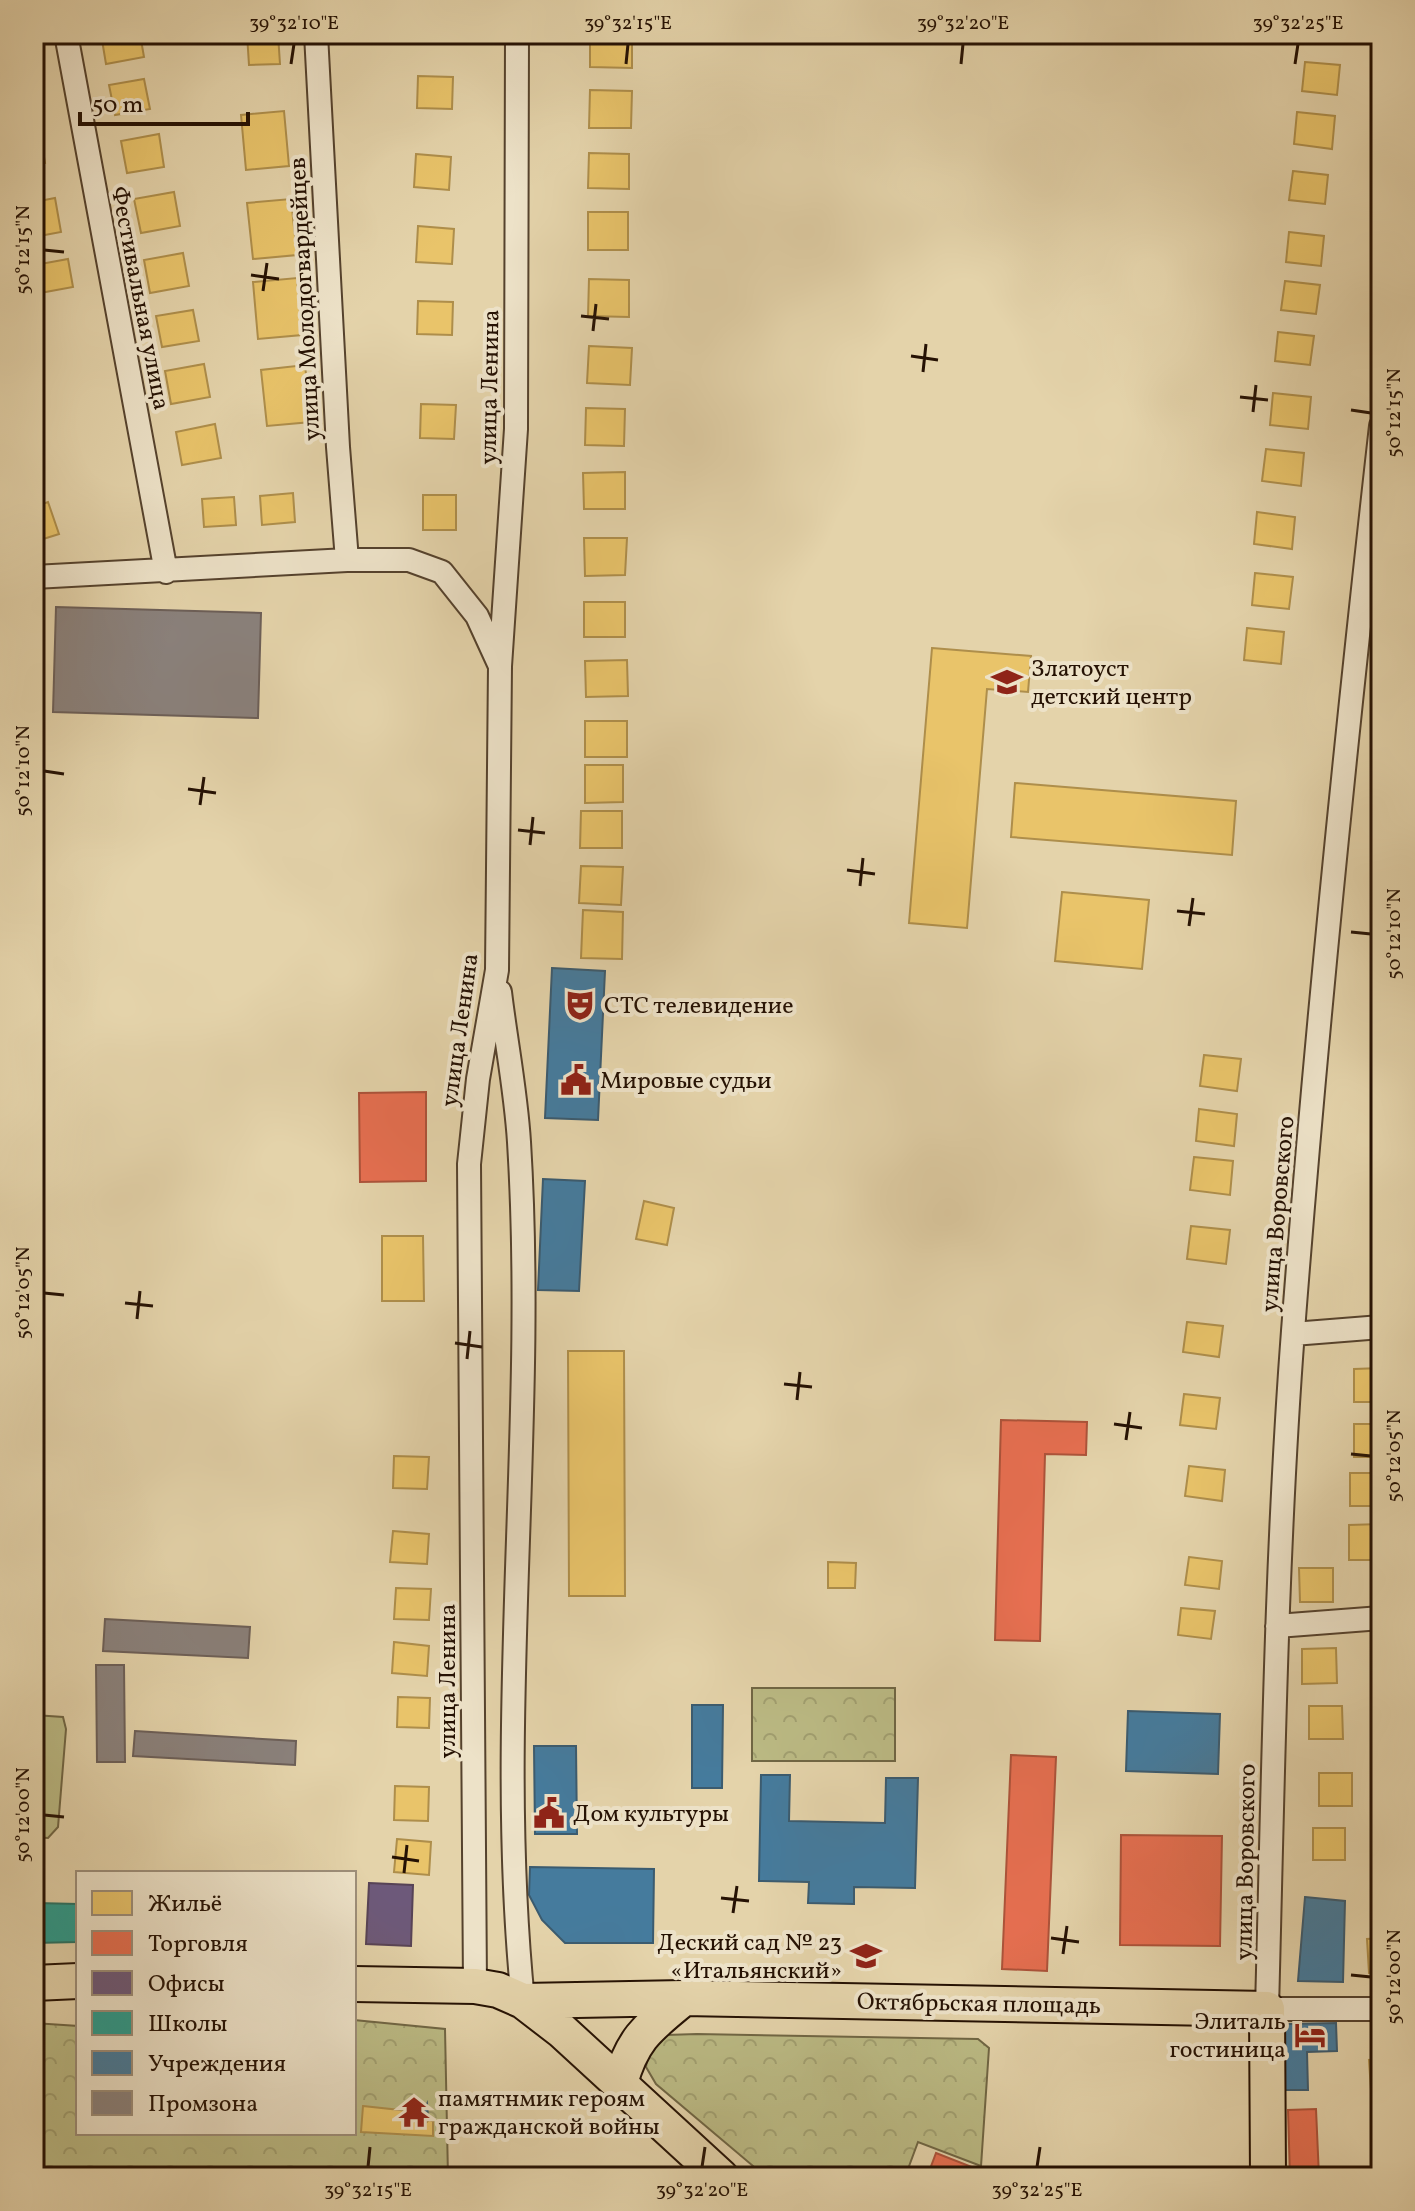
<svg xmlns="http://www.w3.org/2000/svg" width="1415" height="2211" viewBox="0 0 1415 2211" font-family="Vollkorn,serif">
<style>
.forest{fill:url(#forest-crowns);stroke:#706644;stroke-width:2}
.pitch{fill:#bbba84;stroke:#706644;stroke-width:2}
.homes{fill:#e9c46a;stroke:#ae8e4b;stroke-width:2}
.shops{fill:#e76f51;stroke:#ad533a;stroke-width:2}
.offices{fill:#6d597a;stroke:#574356;stroke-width:2}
.schools{fill:#2a9d8f;stroke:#287365;stroke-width:2}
.public{fill:#457b9d;stroke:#3b5b6f;stroke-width:2}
.industry{fill:#8a817c;stroke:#6c5f58;stroke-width:2}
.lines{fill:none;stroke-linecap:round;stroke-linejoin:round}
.minor-casing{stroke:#55422d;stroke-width:26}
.primary-casing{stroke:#251103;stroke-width:38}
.minor{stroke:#ede2c8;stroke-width:22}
.primary{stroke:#e4d3aa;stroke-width:34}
.ticks{fill:none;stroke:#251103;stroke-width:3}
.labels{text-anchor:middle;stroke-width:8;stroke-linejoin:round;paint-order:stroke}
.street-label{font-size:24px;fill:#251103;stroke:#ede2c8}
.poi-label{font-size:24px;fill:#251103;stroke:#ede2c8;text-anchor:start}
.neatline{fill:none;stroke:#251103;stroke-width:3}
.ticks-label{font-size:20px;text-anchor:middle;fill:#251103}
</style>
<defs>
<pattern id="forest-crowns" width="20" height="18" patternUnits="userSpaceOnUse" patternTransform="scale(2)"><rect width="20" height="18" fill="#bbba84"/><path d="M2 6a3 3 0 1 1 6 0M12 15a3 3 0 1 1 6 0" fill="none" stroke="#a19f70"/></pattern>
</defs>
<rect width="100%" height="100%" fill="#e4d3aa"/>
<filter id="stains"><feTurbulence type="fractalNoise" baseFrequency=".0025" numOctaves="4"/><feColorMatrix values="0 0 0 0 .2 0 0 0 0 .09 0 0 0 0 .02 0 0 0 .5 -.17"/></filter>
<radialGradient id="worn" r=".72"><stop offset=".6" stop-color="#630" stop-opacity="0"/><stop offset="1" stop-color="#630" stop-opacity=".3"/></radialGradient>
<path class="forest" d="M752,1688H895V1761H752Z
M354,2020L445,2029L448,2177H34V2023L78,2026V2133H354Z
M697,2034L978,2039L989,2048L981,2166L918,2142L905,2177H766L656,2084L646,2067L648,2052L666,2035Z"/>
<path class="pitch" d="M34,1715L63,1717L66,1729L58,1827L48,1838L34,1837Z"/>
<path class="homes" d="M101,34H140L144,57L106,64Z
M247,34H278L280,64L249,65Z
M590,34H632V68L590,67Z
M1305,62L1340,65L1337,95L1302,91Z
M418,76L453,77L452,109L417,108Z
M144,79L150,109L115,115L109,85Z
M590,90L632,91L631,128H589Z
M284,111L289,166L246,170L241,115Z
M1297,112L1335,116L1332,149L1294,144Z
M40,133L45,163L34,165V134Z
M159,134L164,167L127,173L121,141Z
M589,153L629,154V189L588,188Z
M416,154L451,157L449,190L414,187Z
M1293,171L1328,175L1325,204L1289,200Z
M174,192L180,226L141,233L134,199Z
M55,198L61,232L34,237V202Z
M291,199L297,255L253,259L247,203Z
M588,212H628V250H588Z
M418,226L454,229L452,264L416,262Z
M1289,232L1324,236L1321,266L1286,262Z
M183,253L189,286L150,293L144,260Z
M68,259L73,287L40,293L35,265Z
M297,278L302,335L258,339L253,282Z
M589,279L629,280V317L588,316Z
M1285,281L1320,285L1316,314L1281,310Z
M418,301L453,302L452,335L417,334Z
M193,310L199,341L162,347L156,316Z
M1278,332L1314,336L1310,365L1275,361Z
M589,346L632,348L630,385L587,383Z
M204,364L210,397L171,404L165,371Z
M305,365L311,422L267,426L261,370Z
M1273,393L1311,397L1308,429L1270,425Z
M421,404L456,405L454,439L420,438Z
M586,408L625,409L624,446L585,445Z
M215,424L221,458L182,465L176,432Z
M1266,449L1304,453L1301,486L1262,481Z
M625,472V509H584L583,473Z
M293,493L295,522L262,525L260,496Z
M423,495H456V530H423Z
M234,497L236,525L204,527L202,499Z
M48,502L59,534L34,542V507Z
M1257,512L1295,517L1292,549L1254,544Z
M584,538H627L625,575L585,576Z
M1255,573L1293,577L1289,609L1252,605Z
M584,602H625V637H584Z
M1247,628L1284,632L1281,664L1244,660Z
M932,648L1031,656L1028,692L987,689L967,928L909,923Z
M627,660L628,696L586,697L585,661Z
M585,721H627V757H585Z
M585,765H623V802L585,803Z
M1015,783L1236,801L1232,855L1011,837Z
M581,811H622V848H580Z
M581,866L623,867L621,905L579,903Z
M1062,892L1149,900L1142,969L1055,961Z
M583,910L623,912L622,959L581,958Z
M1204,1055L1241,1059L1237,1091L1200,1086Z
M1199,1109L1237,1114L1234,1146L1196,1141Z
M1194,1157L1233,1161L1230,1195L1190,1190Z
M644,1201L674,1208L667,1245L636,1239Z
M1191,1226L1230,1230L1226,1264L1187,1259Z
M382,1236H423L424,1301H382Z
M1187,1322L1223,1326L1219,1357L1183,1352Z
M568,1351H624L625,1596H569Z
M1381,1368V1402H1354V1369Z
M1184,1394L1220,1398L1216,1429L1180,1425Z
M1354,1424H1381V1457H1354Z
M394,1456L429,1457L427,1489L393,1488Z
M1189,1466L1225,1470L1222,1501L1185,1496Z
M1350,1473H1381V1506H1350Z
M1381,1524V1560H1349V1525Z
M393,1531L429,1534L427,1564L390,1562Z
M1189,1557L1222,1561L1219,1589L1185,1585Z
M828,1562L856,1563L855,1588H828Z
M1299,1568H1333V1602H1300Z
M396,1588L431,1589L429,1620L394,1619Z
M1181,1608L1215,1611L1211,1639L1178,1635Z
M394,1642L429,1646L427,1676L392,1673Z
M1336,1648L1337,1683L1302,1684V1649Z
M398,1697L430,1698L429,1728L397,1727Z
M1309,1706H1342L1343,1739H1309Z
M1319,1773H1352V1806H1319Z
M395,1786L429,1787L428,1821L394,1820Z
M1313,1828H1345V1860H1313Z
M397,1839L431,1842L429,1875L394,1872Z
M1381,1938V1972L1369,1973L1367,1939Z
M1381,2059V2090H1371L1369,2060Z
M363,2106L409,2111L410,2118L421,2127L429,2120L433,2121V2136L361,2132Z"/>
<path class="shops" d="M426,1092V1181L360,1182L359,1093Z
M1001,1420L1087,1422L1086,1455L1045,1454L1040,1641L995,1640Z
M1011,1755L1056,1757L1047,1971L1002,1969Z
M1121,1835L1222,1836L1220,1946L1120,1945Z
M1316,2109L1319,2177H1290L1288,2110Z
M936,2153L977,2169L974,2177H927Z"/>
<path class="offices" d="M369,1883L413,1885L411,1946L366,1944Z"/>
<path class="schools" d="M35,1903L78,1904V1942L34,1943Z"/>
<path class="public" d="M552,968L605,971L598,1120L545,1118Z
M543,1179L585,1181L579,1291L538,1290Z
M692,1705H723L722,1788H692Z
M1128,1711L1220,1714L1218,1774L1126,1771Z
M534,1746H576L577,1834H535Z
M761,1775H790L789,1821L885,1823L886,1778H918L915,1888L854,1887V1904L808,1903L809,1882L759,1881Z
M530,1867L654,1869L653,1943H565L542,1920L529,1895Z
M1305,1897L1345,1901L1343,1982L1298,1981Z
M1336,2023L1337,2051L1307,2052L1308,2090H1285L1284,2024Z
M410,2102L419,2116L417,2108H420L421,2117L427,2104L428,2117L420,2123L414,2118Z"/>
<path class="industry" d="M56,607L261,613L258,718L53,712Z
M105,1619L250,1627L248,1658L103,1651Z
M96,1665H124L125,1762H97Z
M135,1731L296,1741L295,1765L133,1756Z"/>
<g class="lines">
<defs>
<path id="minor" d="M66,34L166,572
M316,34L338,447L347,560
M1381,426C1347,728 1316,1029 1293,1331C1276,1557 1273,1783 1267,2009H1381
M34,577L347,560H409L442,572L477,616L499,664
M500,992C506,1042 516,1092 519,1142C537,1428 494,1716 523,2001
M1293,1334L1381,1327
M1277,1626L1381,1618
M475,1986L469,1164L478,1079L497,970L500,666L516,429L517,34"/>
<path id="primary" d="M34,1983L78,1981
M354,1984L475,1986L498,1990L523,2001L562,2031L721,2177
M523,2001L684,1998L1267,2009L1268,2177
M620,2083C633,2037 649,2027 684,1998"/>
</defs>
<use href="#minor" class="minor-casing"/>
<use href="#primary" class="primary-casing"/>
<use href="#minor" class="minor"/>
<use href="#primary" class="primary"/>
</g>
<path class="ticks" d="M291,64L294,44M626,64L628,44M961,64L963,44M1295,64L1298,44M44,250L64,252M251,275L279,279M263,291L267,263M581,316L609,319M593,331L596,304M911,356L938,360M923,372L926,344M1240,397L1268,400M1351,410L1371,413M1253,412L1256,385M44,771L64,774M188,789L216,793M200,805L204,777M518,830L545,833M530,845L533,817M847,870L875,874M860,886L863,858M1177,911L1205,914M1189,926L1193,898M1351,932L1371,934M44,1293L64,1295M125,1303L153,1306M137,1319L140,1291M455,1343L482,1347M467,1359L470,1331M784,1384L812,1387M797,1400L800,1372M1114,1424L1142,1428M1126,1440L1130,1412M1351,1454L1371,1456M44,1815L64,1817M392,1857L419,1861M404,1873L407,1845M721,1898L749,1901M733,1913L737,1886M1051,1938L1079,1942M1063,1954L1067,1926M1351,1975L1371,1977M368,2167L370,2147M702,2167L705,2147M1037,2167L1040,2147"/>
<defs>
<symbol id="school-bare" viewBox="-9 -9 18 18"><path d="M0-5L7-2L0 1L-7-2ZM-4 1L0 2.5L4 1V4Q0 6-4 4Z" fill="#8f2418" stroke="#ede2c8" stroke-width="2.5" paint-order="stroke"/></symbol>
<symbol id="theatre-bare" viewBox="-9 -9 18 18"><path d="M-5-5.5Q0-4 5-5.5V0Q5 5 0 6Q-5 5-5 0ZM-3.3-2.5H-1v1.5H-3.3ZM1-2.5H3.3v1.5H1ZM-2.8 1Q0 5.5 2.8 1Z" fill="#8f2418" stroke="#ede2c8" stroke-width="2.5" paint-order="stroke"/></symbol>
<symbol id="civic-bare" viewBox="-9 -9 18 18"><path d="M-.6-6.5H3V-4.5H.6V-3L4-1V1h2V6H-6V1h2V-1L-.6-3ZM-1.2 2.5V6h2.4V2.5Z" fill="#8f2418" stroke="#ede2c8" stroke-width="2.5" paint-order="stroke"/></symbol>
<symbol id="hotel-bare" viewBox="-9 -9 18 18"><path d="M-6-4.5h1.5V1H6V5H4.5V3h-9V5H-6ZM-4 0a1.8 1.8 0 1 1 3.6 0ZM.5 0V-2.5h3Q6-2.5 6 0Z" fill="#8f2418" stroke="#ede2c8" stroke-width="2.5" paint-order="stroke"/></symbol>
<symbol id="temple-bare" viewBox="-9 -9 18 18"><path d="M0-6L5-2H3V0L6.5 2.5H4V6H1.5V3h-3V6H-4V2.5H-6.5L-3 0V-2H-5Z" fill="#8f2418" stroke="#ede2c8" stroke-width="2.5" paint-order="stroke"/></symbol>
</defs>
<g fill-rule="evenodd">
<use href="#school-bare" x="985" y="660" width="44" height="44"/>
<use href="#theatre-bare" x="558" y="983" width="44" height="44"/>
<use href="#civic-bare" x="554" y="1058" width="44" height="44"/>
<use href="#civic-bare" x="527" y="1791" width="44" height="44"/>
<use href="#school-bare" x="844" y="1934" width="44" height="44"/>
<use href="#hotel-bare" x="1288" y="2013" width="44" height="44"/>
<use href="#temple-bare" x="392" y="2090" width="44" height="44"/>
</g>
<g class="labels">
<g class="street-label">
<text transform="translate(141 298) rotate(79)" y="8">Фестивальная улица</text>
<text transform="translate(304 299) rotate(-93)" y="8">улица Молодогвардейцев</text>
<text transform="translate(489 387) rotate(-89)" y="8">улица Ленина</text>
<text transform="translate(459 1030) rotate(-82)" y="8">улица Ленина</text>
<text transform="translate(1277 1214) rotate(-85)" y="8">улица Воровского</text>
<text transform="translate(447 1681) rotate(-90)" y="8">улица Ленина</text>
<text transform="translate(1245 1862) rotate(-89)" y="8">улица Воровского</text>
<text transform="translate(979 2003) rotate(1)" y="8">Октябрьская площадь</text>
</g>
<g class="poi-label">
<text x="1031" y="676">Златоуст<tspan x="1031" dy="28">детский центр</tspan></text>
<text x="604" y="1013">СТС телевидение</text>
<text x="600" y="1088">Мировые судьи</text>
<text x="573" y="1821">Дом культуры</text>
<text x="842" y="1950" text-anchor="end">Деский сад № 23<tspan x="842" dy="28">«Итальянский»</tspan></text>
<text x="1286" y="2029" text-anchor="end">Элиталь<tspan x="1286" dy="28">гостиница</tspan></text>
<text x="438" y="2106">памятнмик героям<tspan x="438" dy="28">гражданской войны</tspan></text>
</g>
</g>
<rect width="1415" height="2211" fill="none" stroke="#e4d3aa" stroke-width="88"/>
<rect x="76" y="1871" width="280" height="264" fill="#ede2c8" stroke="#9d8e79" stroke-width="2"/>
<rect x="92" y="1891" width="40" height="24" fill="#e9c46a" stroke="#9d8e79" stroke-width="2"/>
<text x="148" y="1911" font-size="24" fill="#251103">Жильё</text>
<rect x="92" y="1931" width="40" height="24" fill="#e76f51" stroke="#9d8e79" stroke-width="2"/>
<text x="148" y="1951" font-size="24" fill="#251103">Торговля</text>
<rect x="92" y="1971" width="40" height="24" fill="#6d597a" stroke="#9d8e79" stroke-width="2"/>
<text x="148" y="1991" font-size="24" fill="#251103">Офисы</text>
<rect x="92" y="2011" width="40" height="24" fill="#2a9d8f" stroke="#9d8e79" stroke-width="2"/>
<text x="148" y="2031" font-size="24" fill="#251103">Школы</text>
<rect x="92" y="2051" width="40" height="24" fill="#457b9d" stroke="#9d8e79" stroke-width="2"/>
<text x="148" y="2071" font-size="24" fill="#251103">Учреждения</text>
<rect x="92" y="2091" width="40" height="24" fill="#8a817c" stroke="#9d8e79" stroke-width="2"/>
<text x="148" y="2111" font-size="24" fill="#251103">Промзона</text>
<path d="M80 112v12h168v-12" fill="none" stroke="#251103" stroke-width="4"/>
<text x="92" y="112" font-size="24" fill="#251103" stroke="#ede2c8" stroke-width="6" paint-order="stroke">50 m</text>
<rect x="44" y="44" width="1327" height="2123" class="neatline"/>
<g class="ticks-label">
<text x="294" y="29">39°32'10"E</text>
<text x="628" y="29">39°32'15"E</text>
<text x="963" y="29">39°32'20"E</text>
<text x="1298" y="29">39°32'25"E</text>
<text transform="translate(22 250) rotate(-90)" y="7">50°12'15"N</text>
<text transform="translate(1393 413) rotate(-90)" y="7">50°12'15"N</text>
<text transform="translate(22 771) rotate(-90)" y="7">50°12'10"N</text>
<text transform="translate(1393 934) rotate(-90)" y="7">50°12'10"N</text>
<text transform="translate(22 1293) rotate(-90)" y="7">50°12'05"N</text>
<text transform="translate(1393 1456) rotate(-90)" y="7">50°12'05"N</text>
<text transform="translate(22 1815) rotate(-90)" y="7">50°12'00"N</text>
<text transform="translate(1393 1977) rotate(-90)" y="7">50°12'00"N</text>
<text x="368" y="2196">39°32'15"E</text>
<text x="702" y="2196">39°32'20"E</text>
<text x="1037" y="2196">39°32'25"E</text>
</g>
<rect width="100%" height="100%" filter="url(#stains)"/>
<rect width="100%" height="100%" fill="url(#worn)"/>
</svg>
